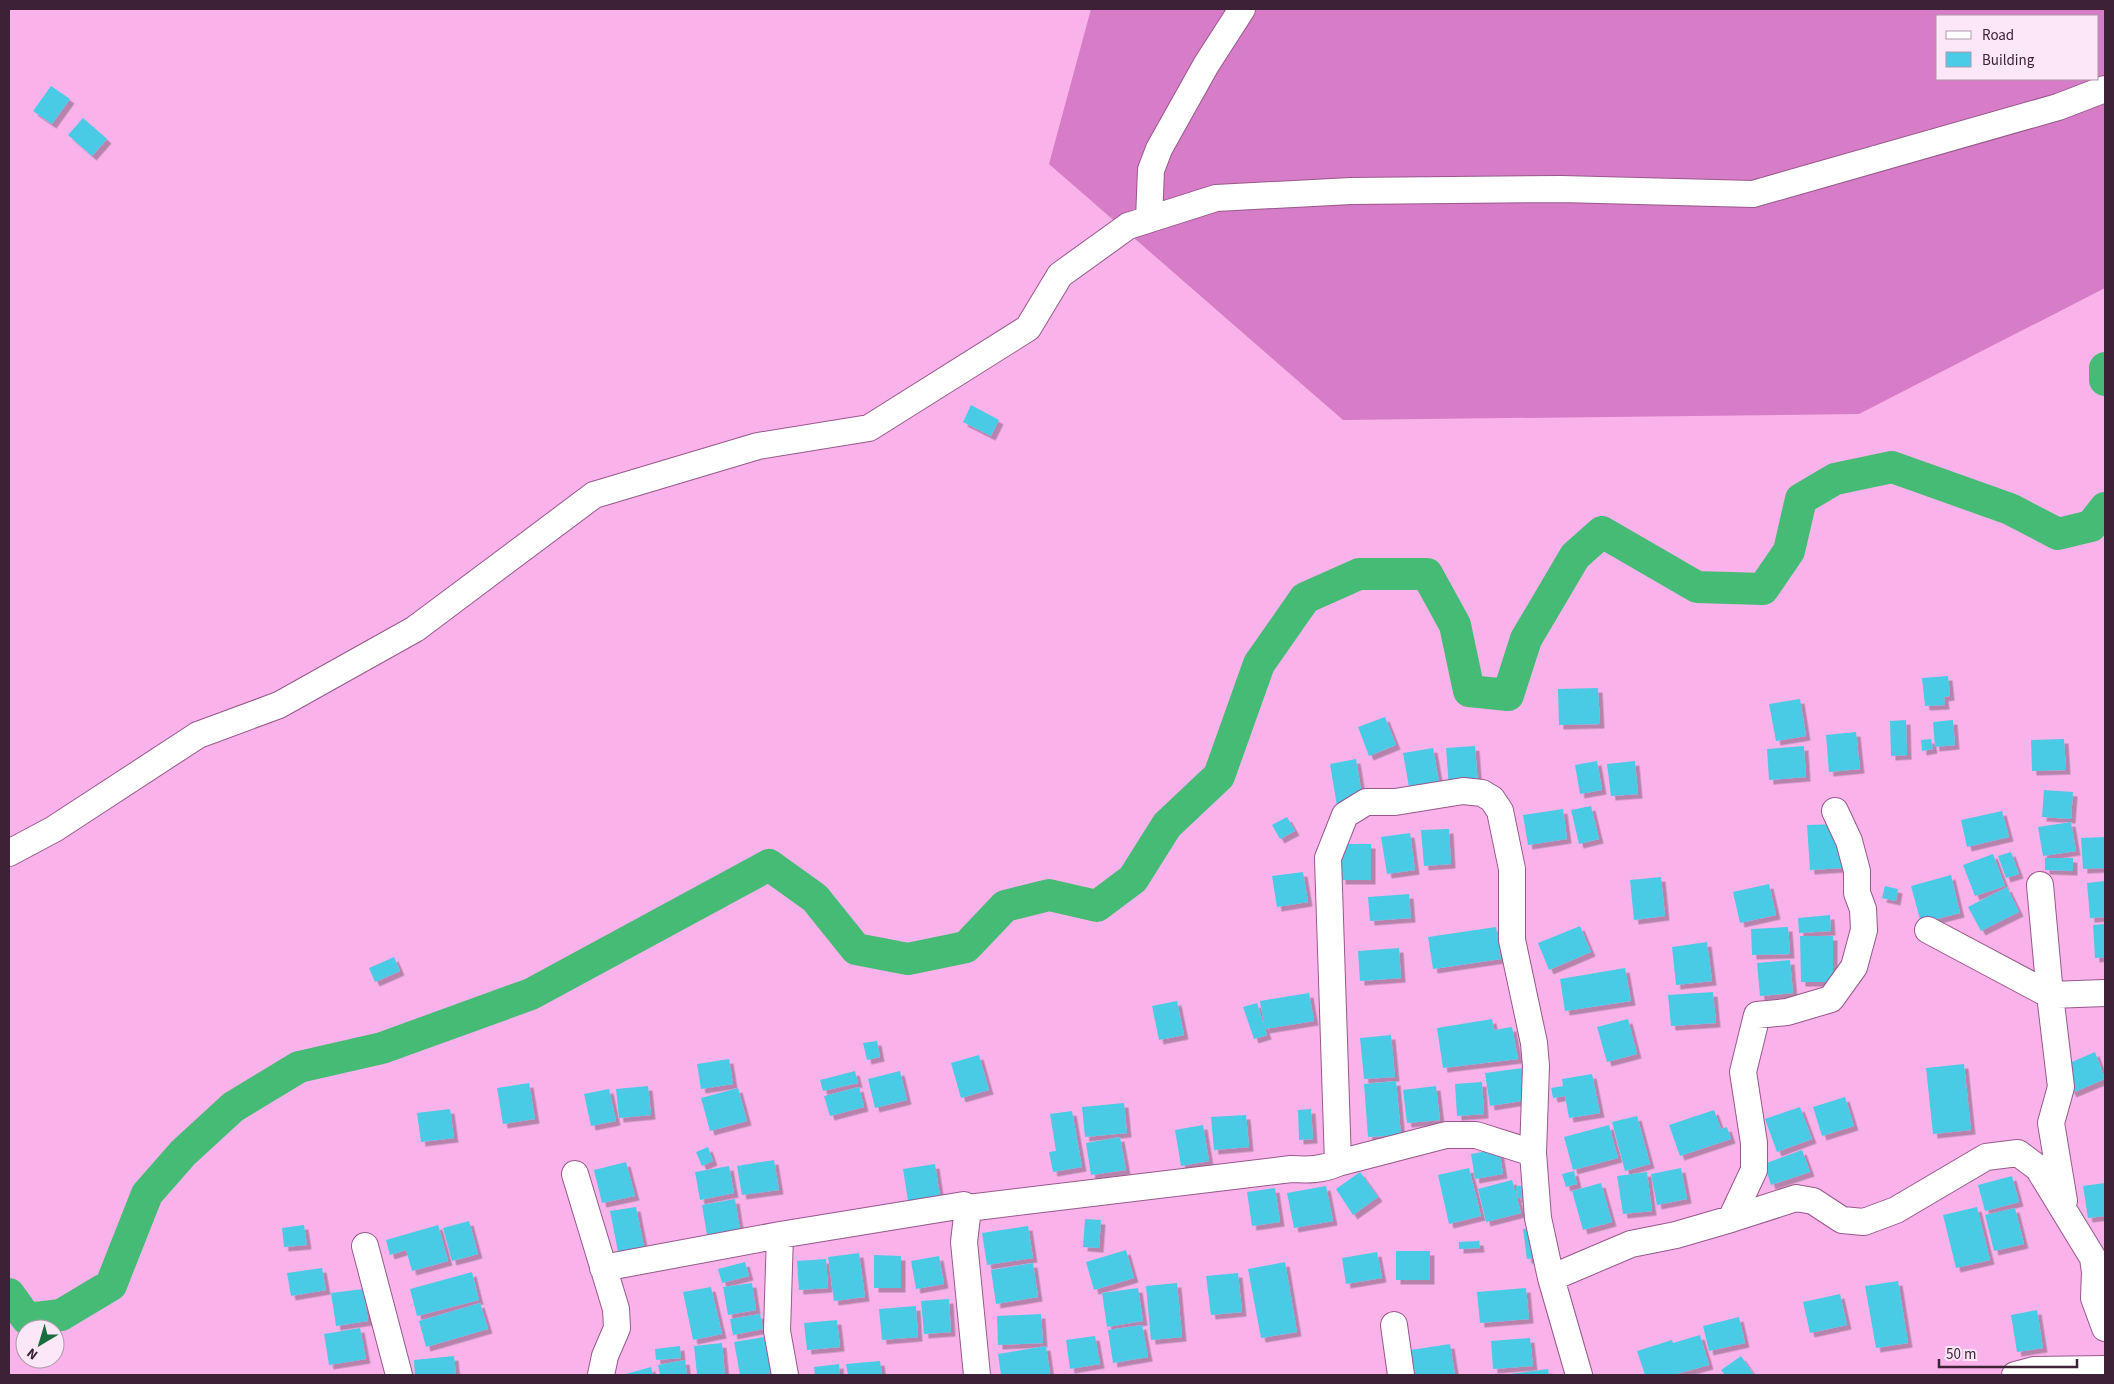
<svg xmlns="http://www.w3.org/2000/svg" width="2114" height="1384" viewBox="0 0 2114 1384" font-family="'Source Sans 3',sans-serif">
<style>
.forest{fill:#d77cc6;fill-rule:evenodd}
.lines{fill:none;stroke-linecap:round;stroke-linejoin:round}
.river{stroke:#45bb76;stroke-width:32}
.building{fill:#4acbe6;filter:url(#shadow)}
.minor-casing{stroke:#97598b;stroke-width:28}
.minor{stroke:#fff;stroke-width:26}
</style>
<defs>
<filter id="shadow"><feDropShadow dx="4.5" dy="4.5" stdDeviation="0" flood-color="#0004"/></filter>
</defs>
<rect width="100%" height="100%" fill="#f9b3ea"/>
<path class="forest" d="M1091,9H2105V288L1859,414L1343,420L1049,164ZM1938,16H2098V79H1938Z"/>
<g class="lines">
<path class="river" d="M2105,368V380
M9,1294L27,1319L61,1315L111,1285L147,1194L183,1153L233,1107L299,1067L382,1048L531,994L769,865L815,898L856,949L908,959L966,947L1005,906L1049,895L1097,906L1133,879L1167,825L1219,776L1259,664L1305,598L1359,574H1427L1455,625L1469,691L1508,695L1526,639L1575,556L1602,532L1697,587L1763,589L1789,551L1801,499L1835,479L1892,467L2010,509L2058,534L2091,526L2105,508"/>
</g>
<path class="building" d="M51,86L70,99L52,124L33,111Z
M83,118L107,139L92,156L68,135Z
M971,405L999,420L991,436L963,422Z
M1948,676L1950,696L1944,697L1945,705L1925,706L1922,678Z
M1598,688L1600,724L1559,725L1558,689Z
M1800,699L1806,736L1776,741L1769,704Z
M1385,717L1396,745L1369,756L1358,727Z
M1906,720L1907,755L1891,756L1890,721Z
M1953,720L1955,745L1935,747L1933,722Z
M1856,732L1860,769L1829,772L1826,735Z
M1931,739L1933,749L1922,751L1921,740Z
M2064,739L2066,770L2032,771L2031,740Z
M1475,746L1478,786L1449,788L1446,748Z
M1804,746L1806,777L1769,780L1767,749Z
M1433,748L1440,788L1410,793L1403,753Z
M1356,759L1363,801L1337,806L1330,764Z
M1597,761L1602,790L1580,794L1575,765Z
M1635,761L1638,794L1611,796L1607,764Z
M2044,790L2073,792L2071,819L2042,817Z
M1591,806L1599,839L1579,844L1571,810Z
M1563,809L1567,839L1528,845L1523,815Z
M2002,811L2009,837L1967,847L1961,820Z
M1287,817L1295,831L1280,839L1272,825Z
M2071,822L2076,851L2043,856L2038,827Z
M1839,824L1842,868L1810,870L1807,825Z
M1449,829L1451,864L1424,866L1421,830Z
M1410,833L1415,870L1387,874L1381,837Z
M2105,837V868L2083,869L2081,838Z
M1341,844H1371V880H1341Z
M2011,852L2019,874L2006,878L1998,856Z
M1993,854L2005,886L1975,896L1963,865Z
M2045,858H2073V871L2045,870Z
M1303,872L1308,902L1277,907L1272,876Z
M1951,875L1960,913L1921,923L1911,886Z
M1661,877L1665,916L1634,920L1630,880Z
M2105,881V917L2090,918L2087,883Z
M1769,884L1776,915L1740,923L1733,892Z
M1885,886L1898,889L1896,901L1882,898Z
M2007,887L2019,912L1981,931L1968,907Z
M1409,894L1411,918L1370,921L1368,897Z
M1830,915L1831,931L1799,933L1798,918Z
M2105,924V957L2095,958L2093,925Z
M1580,926L1591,952L1549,970L1538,943Z
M1496,927L1501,959L1433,969L1428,937Z
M1788,927L1790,954L1752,955L1751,929Z
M1800,936H1833V982H1801Z
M1707,942L1712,981L1676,985L1672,947Z
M1399,948L1401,978L1360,981L1358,951Z
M394,957L400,971L375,982L369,968Z
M1790,960L1793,993L1760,996L1757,963Z
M1625,968L1631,1001L1565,1011L1560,979Z
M1713,992L1716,1023L1671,1026L1668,995Z
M1309,993L1314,1021L1265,1029L1260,1001Z
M1177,1001L1184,1035L1159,1040L1152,1006Z
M1257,1003L1267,1035L1254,1039L1243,1007Z
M1492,1019L1494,1030L1512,1027L1518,1059L1443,1068L1437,1028Z
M1628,1019L1637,1054L1607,1062L1597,1027Z
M1391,1035L1395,1077L1364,1079L1360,1038Z
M877,1041L880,1057L867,1060L863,1043Z
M2095,1052L2105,1079L2072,1093L2060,1067Z
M979,1055L989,1090L961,1098L951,1063Z
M729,1059L733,1084L701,1089L697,1064Z
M1964,1064L1971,1130L1933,1134L1926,1068Z
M1523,1068L1528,1100L1490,1106L1485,1073Z
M855,1071L858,1083L823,1091L820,1080Z
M900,1071L907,1100L875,1108L868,1079Z
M1592,1074L1600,1113L1569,1118L1565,1096L1553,1098L1551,1088L1563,1086L1562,1079Z
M1396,1081L1401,1135L1368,1137L1364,1084Z
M1482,1082L1484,1114L1457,1116L1455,1084Z
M529,1083L535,1119L503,1124L497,1088Z
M648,1086L651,1115L619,1118L616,1089Z
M1436,1086L1440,1120L1407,1123L1403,1090Z
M859,1087L864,1107L830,1116L824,1096Z
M738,1088L747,1121L710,1131L701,1098Z
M609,1089L616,1121L591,1126L584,1094Z
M1845,1097L1854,1126L1822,1136L1813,1107Z
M1124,1103L1127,1133L1085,1137L1082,1107Z
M1800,1107L1812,1139L1777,1152L1765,1119Z
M450,1109L454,1138L421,1142L417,1113Z
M1311,1109L1313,1139L1299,1140L1298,1110Z
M1714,1110L1721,1129L1727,1127L1731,1139L1680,1156L1669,1125Z
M1072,1111L1082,1167L1053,1172L1049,1152L1056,1151L1050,1114Z
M1246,1115L1249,1147L1214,1150L1211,1117Z
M1637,1116L1650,1164L1625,1171L1612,1122Z
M1203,1125L1209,1161L1181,1166L1175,1130Z
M1609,1125L1618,1158L1573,1170L1564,1137Z
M1120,1137L1126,1170L1091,1175L1086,1143Z
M708,1147L713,1161L702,1166L696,1152Z
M1499,1149L1503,1174L1475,1179L1471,1154Z
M1802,1150L1810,1172L1771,1185L1764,1164Z
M774,1160L779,1190L742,1195L737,1166Z
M626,1162L635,1196L602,1203L594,1170Z
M935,1164L940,1197L908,1201L903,1169Z
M729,1166L734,1193L700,1200L695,1172Z
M1469,1168L1481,1216L1449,1224L1438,1175Z
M1681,1168L1687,1199L1657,1205L1651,1174Z
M1574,1171L1577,1184L1566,1187L1562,1174Z
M1360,1172L1378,1197L1353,1215L1336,1189Z
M1647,1172L1652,1211L1623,1214L1617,1176Z
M2012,1176L2019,1202L1985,1211L1978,1185Z
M1512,1180L1521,1213L1486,1222L1478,1189Z
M1601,1183L1612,1222L1583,1230L1572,1191Z
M2105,1183V1216L2088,1218L2083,1186Z
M1528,1185L1529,1197L1517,1198L1516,1186Z
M1326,1186L1333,1221L1294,1228L1287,1193Z
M1275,1188L1280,1222L1252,1226L1247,1192Z
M735,1199L740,1230L707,1235L702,1205Z
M636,1207L645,1252L619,1257L610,1211Z
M1977,1207L1990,1260L1956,1268L1943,1215Z
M2015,1208L2024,1244L1994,1251L1985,1215Z
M1085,1219L1101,1220L1099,1248L1083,1247Z
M469,1221L478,1254L452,1261L443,1228Z
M304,1225L307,1245L284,1247L282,1228Z
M438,1225L448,1261L412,1271L406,1250L390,1255L386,1240Z
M1028,1226L1033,1258L987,1265L982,1233Z
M1539,1227L1543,1257L1527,1259L1523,1229Z
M1479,1241L1480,1248L1459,1249V1242Z
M1126,1250L1134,1278L1094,1290L1086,1262Z
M1396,1251H1430V1280H1396Z
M1377,1252L1382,1278L1346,1284L1342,1258Z
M859,1253L865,1297L834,1301L828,1257Z
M874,1255L901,1256V1288H874Z
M939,1256L944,1284L916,1289L911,1261Z
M826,1259L828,1288L799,1290L797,1261Z
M745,1262L749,1276L722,1283L718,1269Z
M1285,1262L1297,1332L1261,1338L1248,1269Z
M1033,1263L1038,1297L996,1304L991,1270Z
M322,1268L326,1290L291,1296L287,1273Z
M472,1272L479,1300L417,1316L410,1289Z
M1238,1273L1242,1312L1211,1315L1206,1276Z
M1898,1281L1908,1343L1876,1348L1865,1286Z
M752,1283L756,1310L728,1315L723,1287Z
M1177,1283L1182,1337L1151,1340L1146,1286Z
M711,1287L722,1334L693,1340L683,1292Z
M1138,1288L1143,1321L1107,1327L1102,1293Z
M1526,1288L1529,1319L1480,1323L1477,1292Z
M363,1289L368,1321L336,1326L331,1293Z
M1840,1294L1847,1325L1810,1333L1803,1302Z
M949,1299L951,1332L924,1334L921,1301Z
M480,1303L488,1329L426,1347L419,1321Z
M916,1306L918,1337L882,1340L879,1309Z
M2037,1310L2043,1348L2017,1352L2011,1315Z
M760,1314L763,1329L733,1335L730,1319Z
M1041,1314L1043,1343L998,1345L997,1316Z
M1739,1317L1745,1343L1709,1351L1703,1326Z
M837,1320L840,1347L807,1350L804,1323Z
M1142,1325L1148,1357L1113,1363L1108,1330Z
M360,1328L366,1359L329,1365L324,1334Z
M1700,1335L1709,1365L1673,1375H1645L1637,1351L1672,1340L1673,1343Z
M1095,1336L1100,1364L1070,1369L1066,1340Z
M764,1337L771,1375H740L734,1342Z
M1530,1338L1533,1366L1493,1369L1491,1341Z
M722,1343L725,1375H697L694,1346Z
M1450,1344L1455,1375H1415L1411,1350Z
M680,1346L681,1358L656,1360L655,1349Z
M1046,1346L1050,1374L1001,1375L998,1354Z
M454,1356L456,1375H415L414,1360Z
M1741,1356L1754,1375H1725L1721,1370Z
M685,1360L687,1375H660L658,1365Z
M880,1361L882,1375H848L846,1364Z
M839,1364L840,1375H815L814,1367Z
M651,1367L653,1375H622Z
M1548,1369L1549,1375H1510V1374Z"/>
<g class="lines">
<defs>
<path id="minor" d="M1149,219L1151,170L1159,149L1206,65L1242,9
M9,853L54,829L198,735L279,705L415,629L594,495L758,446L869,428L1028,328L1060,275L1128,226L1216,198L1351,191L1561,189L1753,194L2058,107L2105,89
M2040,885L2050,995L2061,1087L2051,1123L2064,1201
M1928,930L2050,995L2105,993
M1338,1163L1328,858L1345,815L1366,802H1395L1463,791L1482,793L1492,799L1500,811L1512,869V940L1534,1043L1536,1066L1533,1153L1538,1218L1551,1278L1579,1375
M575,1174L616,1309L617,1328L605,1356L601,1375
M968,1208L964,1242L977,1375
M1731,1219L1754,1170V1143L1743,1072L1757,1015L1787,1012L1831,999L1854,967L1864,930L1863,909L1857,893V871L1849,841L1835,811
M780,1235L777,1331L785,1375
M365,1246L399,1375
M603,1268L780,1235L964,1205L968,1208L1291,1169C1309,1170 1322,1170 1338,1163L1446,1135H1476L1533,1153
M1551,1278L1631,1244L1676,1235L1731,1219L1796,1198L1813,1201L1842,1220L1864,1222L1896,1210L1986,1157L2018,1153L2038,1168L2093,1258L2095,1272L2094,1298L2105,1328
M1394,1325L1401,1375
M2015,1375L2034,1370L2105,1369"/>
</defs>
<use href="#minor" class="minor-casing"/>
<use href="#minor" class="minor"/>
</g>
<rect width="2114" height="1384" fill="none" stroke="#3c2137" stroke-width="20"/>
<rect x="1936" y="15" width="162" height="65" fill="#fce7f7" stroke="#af98aa"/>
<rect x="1946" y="31" width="25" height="8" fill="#ffffff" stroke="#af98aa"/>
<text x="1982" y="40" font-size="15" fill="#3c2137">Road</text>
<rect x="1946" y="52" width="25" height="15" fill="#4acbe6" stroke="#af98aa"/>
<text x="1982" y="65" font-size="15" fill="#3c2137">Building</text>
<g transform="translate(40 1344) rotate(218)"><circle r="24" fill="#fce7f7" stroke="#af98aa"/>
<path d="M0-4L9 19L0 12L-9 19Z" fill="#186d3f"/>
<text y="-8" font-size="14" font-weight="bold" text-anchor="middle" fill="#3c2137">N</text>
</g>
<path d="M1939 1359v8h138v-8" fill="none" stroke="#3c2137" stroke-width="2.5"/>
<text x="1946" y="1359" font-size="15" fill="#3c2137" stroke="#fce7f7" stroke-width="4" paint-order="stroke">50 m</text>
</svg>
